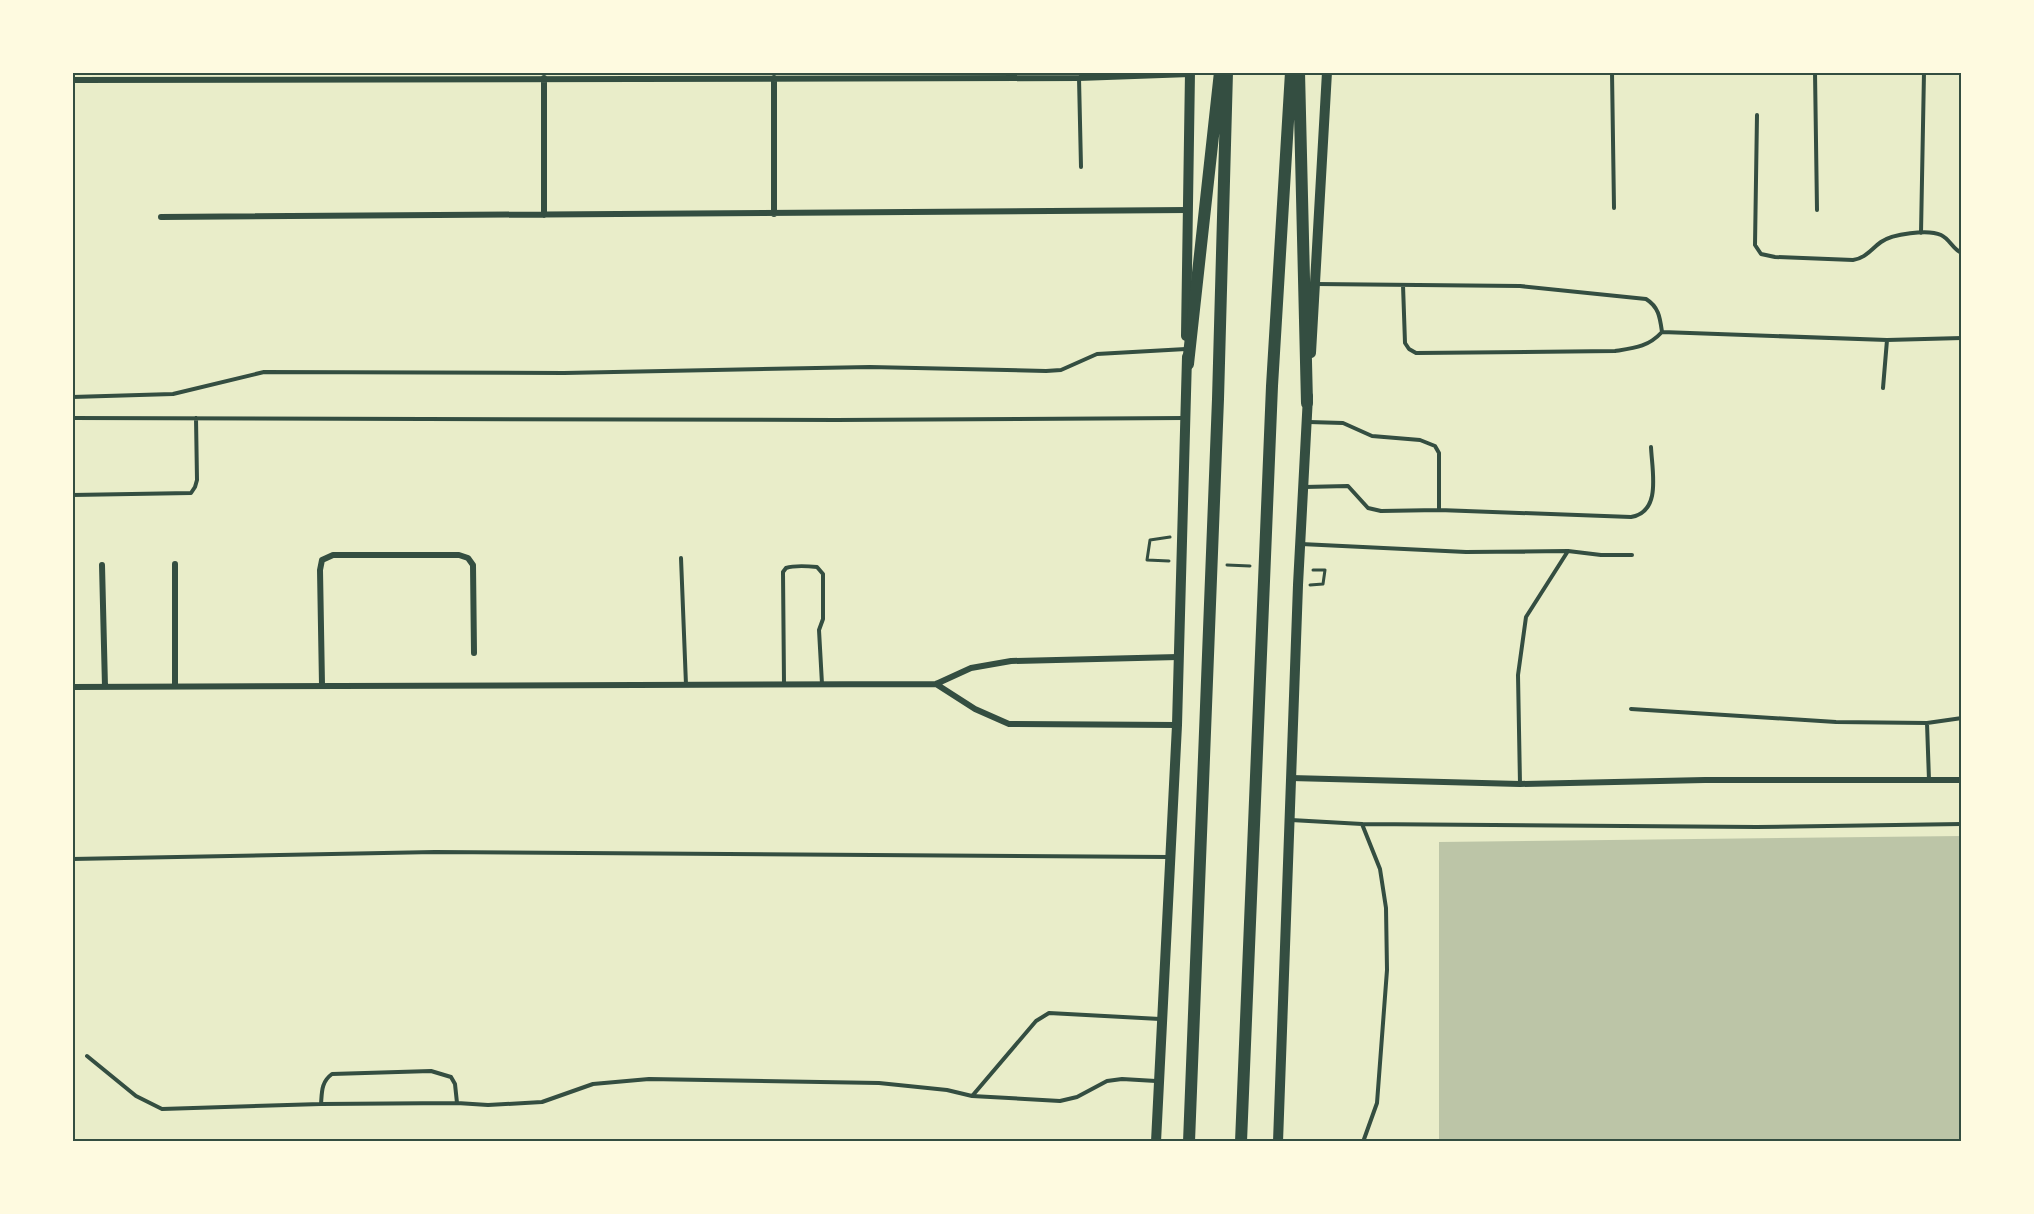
<svg xmlns="http://www.w3.org/2000/svg" width="2034" height="1214" viewBox="0 0 2034 1214" font-family="'Roboto Serif',serif">
<style>
.building{fill:#bcc5a7}
.lines{fill:none;stroke-linecap:round;stroke-linejoin:round}
.path{stroke:#344e41;stroke-width:3}
.service{stroke:#344e41;stroke-width:4}
.minor{stroke:#344e41;stroke-width:6}
.secondary{stroke:#344e41;stroke-width:10}
.trunk{stroke:#344e41;stroke-width:12}
.neatline{fill:none;stroke:#344e41;stroke-width:2}
</style>
<rect width="100%" height="100%" fill="#e9edc9"/>
<path class="building" d="M1962,836V1142H1439V842Z"/>
<g class="lines">
<path class="path" d="M1169,561L1147,560L1150,540L1170,537
M1227,565L1250,566
M1310,585L1323,584L1325,570H1313"/>
<path class="service" d="M1612,72L1614,208
M1815,72L1817,210
M1079,78L1081,167
M1757,115L1755,245L1761,254L1775,257L1853,260C1866,258 1871,249 1881,242C1892,234 1928,229 1941,235C1950,239 1953,250 1962,253
M1921,233L1924,72
M1316,284L1520,286L1646,299C1659,307 1660,318 1662,332
M1403,285L1405,343L1409,349L1416,353L1615,351C1635,348 1648,347 1662,332L1887,340L1962,338
M1883,388L1887,340
M72,397L173,394L264,372L564,373L870,367L1046,371L1061,370L1097,354L1186,349
M72,418L836,420L1185,418
M1304,487L1348,486L1368,508L1381,511L1439,510V453L1435,446L1420,440L1372,436L1343,423L1309,422
M72,495L191,493L195,487L197,480L196,418
M1439,510L1631,517C1662,512 1652,471 1651,447
M1301,544L1466,552L1568,551L1601,555H1632
M681,558L686,685
M784,684L783,572L786,568C795,565 807,566 817,567L823,574V619L819,630L822,684
M1631,709L1836,722L1927,723L1962,718
M1927,723L1929,780
M1520,784L1518,675L1526,617L1568,551
M1291,820L1362,824L1757,827L1962,824
M1362,824L1380,869L1386,908L1387,970L1377,1103L1363,1142
M72,859L435,852L1169,857
M87,1056L136,1096L162,1109L321,1104L457,1103L488,1105L542,1102L593,1084L649,1079L879,1083L947,1090L972,1096L1060,1101L1077,1097L1107,1081L1122,1079L1156,1081
M973,1095L1036,1021L1049,1013L1160,1019
M321,1104C322,1092 321,1082 332,1074L431,1071L451,1077L455,1084L457,1103"/>
<path class="minor" d="M544,78V215
M774,78V214
M72,80L1079,78L1190,74
M161,217L1188,210
M175,564V686
M102,565L105,687
M936,684L975,709L1009,724L1177,725
M322,685L320,570L322,560L333,555H459L468,558L473,565L474,653
M72,687L936,684L971,668L1011,661L1178,657
M1291,778L1520,784L1705,780H1962"/>
<path class="secondary" d="M1186,336L1190,72
M1311,353L1327,72
M1156,1142L1177,725L1187,357
M1278,1142L1298,585L1308,396"/>
<path class="trunk" d="M1299,72L1307,403
M1188,364L1220,72
M1189,1142L1218,399L1227,72
M1241,1142L1272,386L1291,72"/>
</g>
<rect width="2034" height="1214" fill="none" stroke="#fefae0" stroke-width="147"/>
<rect x="74" y="74" width="1886" height="1066" class="neatline"/>
</svg>
